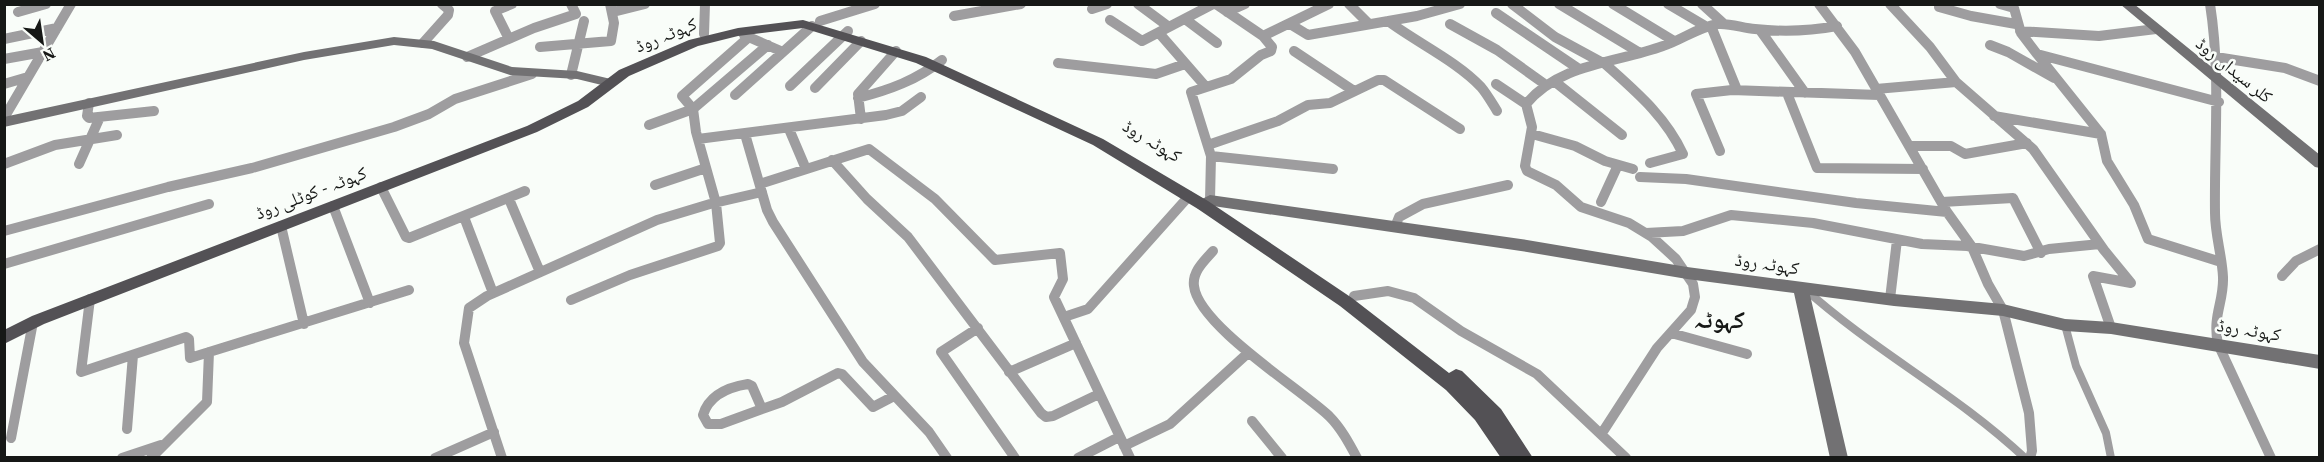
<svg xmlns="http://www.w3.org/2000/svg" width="2324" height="462" viewBox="0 0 2324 462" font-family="'Source Serif 4','Noto Naskh Arabic',serif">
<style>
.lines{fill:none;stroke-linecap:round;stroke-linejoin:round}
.pedestrian{stroke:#9e9d9f;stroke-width:8}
.minor{stroke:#9e9d9f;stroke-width:10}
.secondary{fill:#727173;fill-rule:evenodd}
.primary{fill:#535155;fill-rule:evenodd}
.labels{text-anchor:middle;stroke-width:5;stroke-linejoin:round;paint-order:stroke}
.street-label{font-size:18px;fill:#161816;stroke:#f9fdf9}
.district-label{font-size:24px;font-weight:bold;fill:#161816;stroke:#f9fdf9}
</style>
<rect width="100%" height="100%" fill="#f9fdf9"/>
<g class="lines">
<path class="pedestrian" d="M1805,289C1874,351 1957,394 2025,458
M2065,325L2076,366L2106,433L2111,458"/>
<path class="minor" d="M1138,4L1169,27
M1216,4L1263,36L1329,4
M1349,4L1369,24
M1512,4L1555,37L1601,62
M1559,4L1640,53
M1613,4L1674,41
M1668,4L1707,27
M1702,4L1724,24
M1819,4L1855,52L1947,212L1972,247L1988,284L2003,310L2029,413L2032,451L2030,458
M1890,4L1930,47L1956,82L2033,149L2104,250L2131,283L2093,276L2111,328
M2000,4L2014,8L2021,33L2037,54L2219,102
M2210,4C2221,74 2214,143 2215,213C2215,235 2222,255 2223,277C2224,302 2212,316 2218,344L2271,458
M1939,7L1971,16L2016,24
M1092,9L1107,4
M18,12L46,4
M613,12L645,4
M1227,12L1245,4
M1496,13L1579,69
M954,16L1021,4
M1185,19L1217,43
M1110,20L1142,41L1213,4
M820,21L875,4
M1388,21C1416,42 1458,62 1481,87C1487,94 1492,103 1497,111
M1290,24L1308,35L1417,16L1460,4
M1450,24L1497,50L1546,85
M1711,26L1737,90
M1760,30L1805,93
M2020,31L2099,36L2156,29
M1159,33L1206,87
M704,34L705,4
M744,35L783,52L812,26
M508,37L495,11L512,4
M4,39L57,28
M423,43L448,15L449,10L442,4
M1990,45L2008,52L2054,78
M540,47L611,41L614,23L610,4
M1294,51L1354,91
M2037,54L2101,134L2107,161L2134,205L2148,239L2221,262
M467,57L534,28L576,14L571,4
M2216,57L2285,68L2320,81
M4,59L43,52
M1603,62C1634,90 1665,115 1683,154L1650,163
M1058,63L1156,74L1185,64
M571,75L584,21
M1554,81L1622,135
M4,84L28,77
M1496,84L1526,104
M790,86L848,31
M815,88L861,41
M1876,89L1956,82
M1787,93L1817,168L1923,169
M735,95L783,52
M858,98C889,90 917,80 942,60
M89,103L87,116L89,118L154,111
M1994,116L2101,134
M4,118L71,4
M861,119L858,94L896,51
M649,125L693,109L682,96L749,37
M789,129L806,169
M745,134L767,210L773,222L863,362L929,432L947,458
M1532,134L1575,146L1605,161L1633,169
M698,139L886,115L902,111L921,97
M1208,145L1278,121L1308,105L1330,103L1378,80H1384L1460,129
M1910,146H1951L1965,154L2027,143
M1720,151L1696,94L1732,90L1879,95
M1211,156L1333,169
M832,160L867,199L908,237L1041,413L1046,417L1053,416L1099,394
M4,164L55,145L117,135
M79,164L100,117
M1640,177L1686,179L1856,203L1947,212
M760,184L869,149L935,199L995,260L1060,253L1063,279L1054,297L1130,458
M655,185L706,168
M381,187L406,237L409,238L525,191
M509,199L540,272
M1210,200L1211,156L1191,92L1231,79L1261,55L1271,51L1272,47L1263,36
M1601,202L1618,165
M1942,202L2013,198L2041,253
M333,206L370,303
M464,217L493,293
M281,226L304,324
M1395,227L1399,217L1423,204L1508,185
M4,231L168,187L252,168L394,127L429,114L455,99L532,74
M1646,233L1683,231L1731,215L1813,223L1922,244L1967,246L2024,256L2049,249L2100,244
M1213,251C1204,261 1192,272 1194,286C1198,325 1299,388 1329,416C1341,428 1349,443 1357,458
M4,264L209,204
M2282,276L2296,261L2320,249
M1354,296L1388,291L1414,298L1461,331L1537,374L1626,458
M90,299L81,372L186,337L189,339L190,358L409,290
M1890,299L1897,240
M571,300L630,275L718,246L720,243L716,203L696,132L693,109L768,45
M1064,317L1088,309L1189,196
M978,328L941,352L1015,458
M1671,333L1747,354
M1009,372L1076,343
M748,384L752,386L762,409L721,424H708L703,415C709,395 729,387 748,384Z
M762,409L782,402L838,373L842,374L873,407L894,396
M1252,421L1282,458
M127,429L133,355
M1602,433L1657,348L1691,310L1695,297L1693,284L1676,259L1652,237L1629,223L1581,207L1556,185L1527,171L1525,166L1532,127L1526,104C1560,63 1616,63 1663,46C1682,40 1698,27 1718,24C1730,23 1743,28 1755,29C1782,32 1810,31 1837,26
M11,438L33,322
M1124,446L1170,424L1248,353
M122,458L161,445
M151,458L207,402L209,352
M435,458L494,432
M502,458L464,343L469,308L487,296L657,220L710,204L762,192
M1078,458L1119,437"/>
<path class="secondary" d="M2120,4H2134L2320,155V168L2315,167Z
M394,37L434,41L512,67L577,71L615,80L617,83L610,87L577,79L510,75L432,49L394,45L304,60L4,127V117L304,52Z
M1210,195L1527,240L1687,267L1894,294L2003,304L2065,319L2111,322L2320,355V369L2111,334L2065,331L2003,316L1894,306L1810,295L1848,458H1830L1794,293L1687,279L1527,252L1213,206L1203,210L1198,209L1196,205L1198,201Z"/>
<path class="primary" d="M803,20L926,57L1103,139L1208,201L1352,298L1449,373L1456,369L1462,371L1501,409L1533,458H1501L1475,420L1446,390L1340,306L1198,209L1093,145L916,63L803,28L738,36L698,46L629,76L588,107L537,132L44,324L4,344V330L32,316L527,126L578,101L619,70L689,40L738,28Z"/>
</g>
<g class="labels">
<g class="street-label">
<text transform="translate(666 35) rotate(-22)" y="6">کہوٹہ روڈ</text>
<text transform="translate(2234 70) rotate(39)" y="6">کلر سیداں روڈ</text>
<text transform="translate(1152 141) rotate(31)" y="6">کہوٹہ روڈ</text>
<text transform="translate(311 193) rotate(-21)" y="6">کہوٹہ - کوٹلی روڈ</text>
<text transform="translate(1767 264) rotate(8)" y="6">کہوٹہ روڈ</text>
<text transform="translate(2249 330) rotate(9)" y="6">کہوٹہ روڈ</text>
</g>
<g class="district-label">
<text x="1719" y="328">کہوٹہ</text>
</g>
</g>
<rect width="2324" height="462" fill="none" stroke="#161816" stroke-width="12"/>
<g transform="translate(42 42) rotate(151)" stroke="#f9fdf9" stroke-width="4.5" paint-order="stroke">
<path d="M0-4.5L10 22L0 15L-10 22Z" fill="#161816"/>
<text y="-9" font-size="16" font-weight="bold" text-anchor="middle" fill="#161816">N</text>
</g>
</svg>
